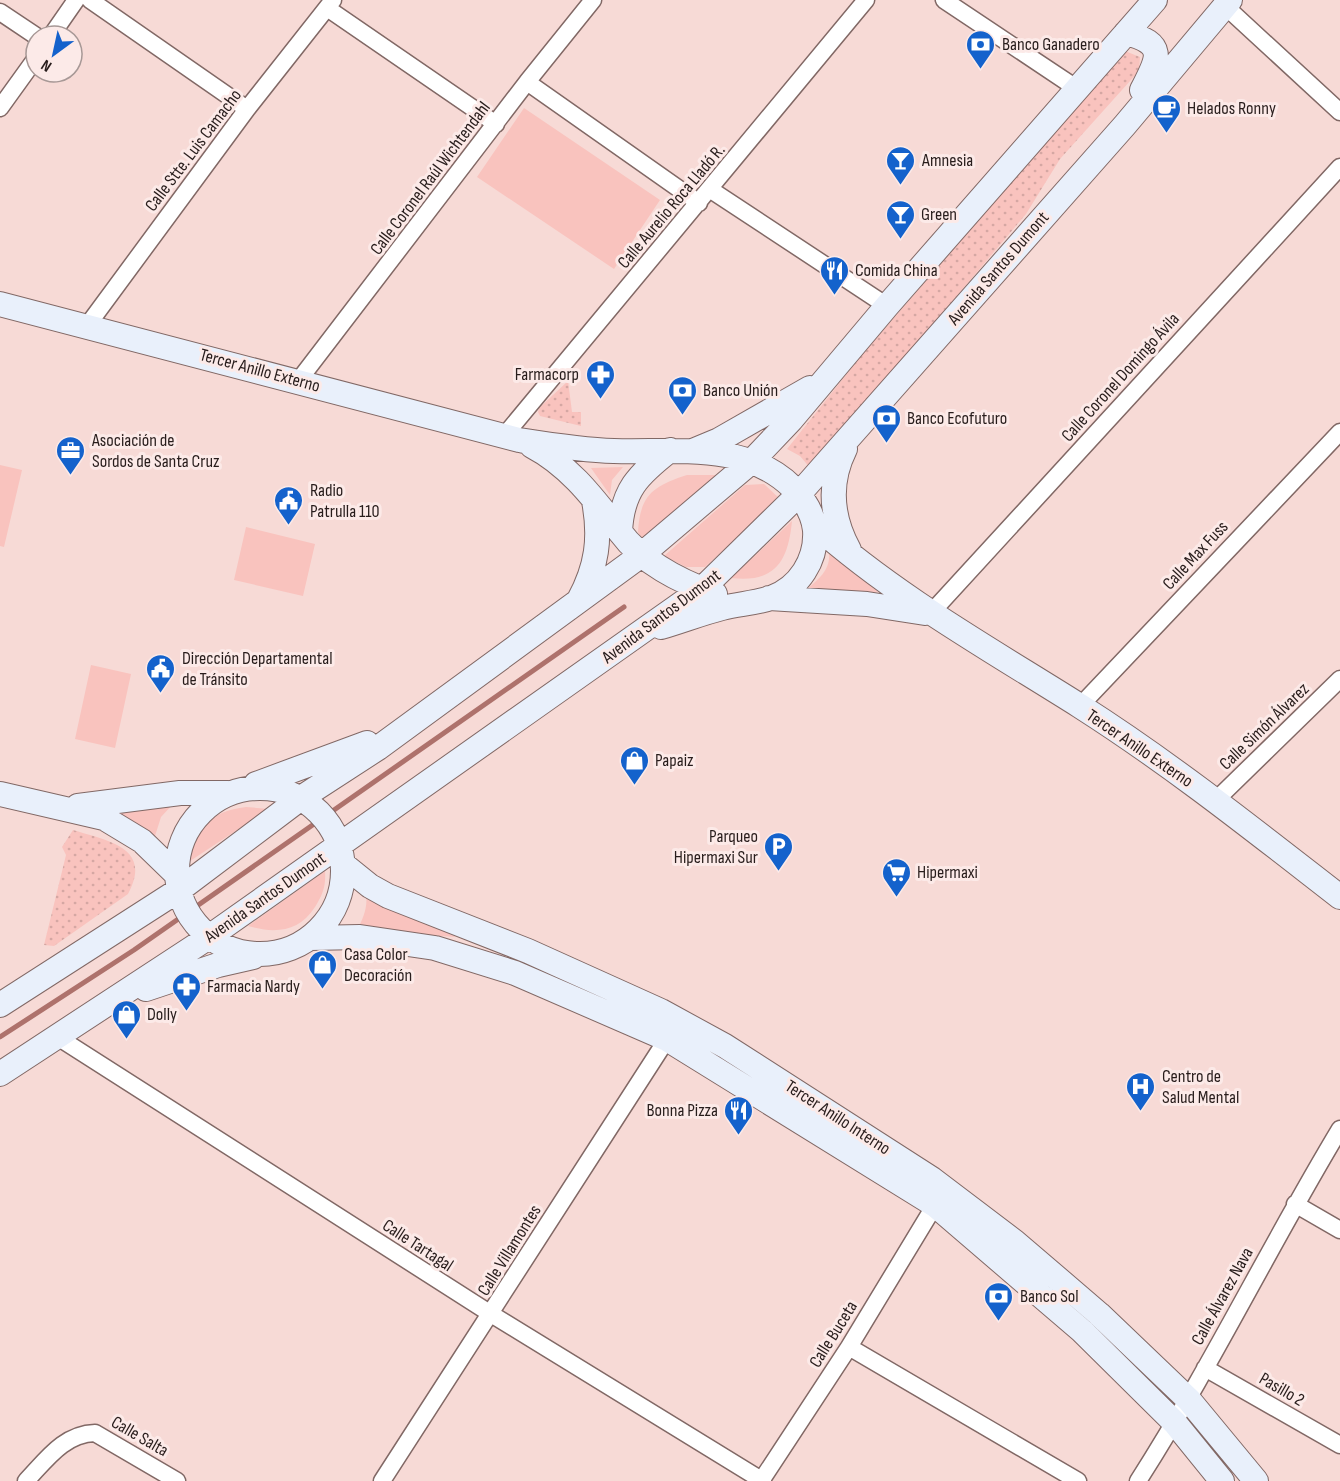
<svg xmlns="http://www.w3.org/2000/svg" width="1340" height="1481" viewBox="0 0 1340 1481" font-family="'Sofia Sans Condensed',sans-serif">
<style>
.green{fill:#f9c3be}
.park{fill:url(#park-dots)}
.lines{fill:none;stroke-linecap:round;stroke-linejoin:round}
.stream{stroke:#ae726c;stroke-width:5}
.street-casing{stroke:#816865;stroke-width:19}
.secondary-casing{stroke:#816865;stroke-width:26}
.street{stroke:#fff;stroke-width:16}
.secondary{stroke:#e9f0fb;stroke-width:24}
.labels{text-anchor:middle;stroke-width:6;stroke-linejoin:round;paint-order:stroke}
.poi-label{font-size:18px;fill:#281d1c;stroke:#fceae8;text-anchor:start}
.street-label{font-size:18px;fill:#281d1c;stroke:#fceae8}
</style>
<defs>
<pattern id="park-dots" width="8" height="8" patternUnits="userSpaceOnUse" patternTransform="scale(1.5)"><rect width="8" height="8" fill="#f9c3be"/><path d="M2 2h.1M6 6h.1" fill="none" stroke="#d5a7a3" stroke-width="1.8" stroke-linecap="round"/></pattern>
</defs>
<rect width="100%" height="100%" fill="#f7dad6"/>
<path class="green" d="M524,108L660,200L614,269L477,177Z
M0,465L22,470L4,547L0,546Z
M623,467L612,480L610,495L591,468Z
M687,475H721L643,541L638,532C640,495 653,486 687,475Z
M764,484L780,499L705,567H686L664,556L745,485Z
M792,521C788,562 775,583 731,578Z
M246,527L315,544L303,596L234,580Z
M829,551L878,592L807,589C820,578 831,569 829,551Z
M91,665L131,674L115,748L75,739Z
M173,804L161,817L155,836L125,816L107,811Z
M246,807L269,809L184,865C191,830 211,811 246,807Z
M325,871C326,886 323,894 315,907C299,932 275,934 248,926Z
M366,894L456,937L357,930C363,919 368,907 366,894Z"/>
<path class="park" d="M1125,51L1140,57L1139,71L1060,159L1026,214L811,469L800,456L787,449L861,356Z
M568,381L572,412H581V426L540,416L538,412L539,408Z
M73,830C108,841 153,847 128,894L54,946L44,945L66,855L62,847Z"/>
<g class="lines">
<path class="stream" d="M0,1037L134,950L624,607"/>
<defs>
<path id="street" d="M90,0L247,109
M944,0L1076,88
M1225,6L1340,112
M327,8L496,124
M0,12L36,36
M51,36L76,0
M527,82L699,203
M0,108L36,58
M711,190L887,306
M87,326L247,109L333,0
M299,380L527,82L593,0
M504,436L866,0
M930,614L1340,167
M1080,706L1340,432
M1216,800L1340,679
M56,1036L491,1314L763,1481
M1295,1204L1340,1230
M849,1347L1078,1481
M1205,1368L1340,1445
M26,1481C47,1459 64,1434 95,1433L177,1481
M382,1481L667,1039
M761,1481L849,1347L935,1205
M1138,1481C1211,1367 1270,1245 1340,1129"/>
<path id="secondary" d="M1126,33C1168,44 1158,59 1142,90
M0,304L519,440C551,445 582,450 614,451C674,453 745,441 792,487C804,499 813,513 815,530C817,560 799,588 771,598C756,603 738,604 722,608C702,613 682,621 661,627
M532,446C570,466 594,499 620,532
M845,449C828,483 831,517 849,550
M670,450C638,475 622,490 620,532C643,563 679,581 715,594
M695,450L719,440L810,388
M814,524C895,596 988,648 1080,706C1171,764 1255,831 1340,897
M769,598L867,604L925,613
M579,600C597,567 601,538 594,501
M256,784L367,743
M177 871a83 83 0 1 1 166 0a83 83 0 1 1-166 0Z
M0,794L104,818L142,841L176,874
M78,806L180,793H228
M344,865L370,886L388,896L528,951L661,1011L725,1046L932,1179L1015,1242L1099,1314L1189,1400L1256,1481
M310,938L360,937L435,948L515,973L667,1039L935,1205L1082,1331L1175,1423L1222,1481
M146,989L218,965L253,957
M0,1005L179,890L301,798L378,748L640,556L752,461L791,420L887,306L1155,0
M0,1074L209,937L702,589L799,494L1125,125L1230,0"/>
</defs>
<use href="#street" class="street-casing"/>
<use href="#secondary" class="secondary-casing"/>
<use href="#street" class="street"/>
<use href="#secondary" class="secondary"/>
</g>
<defs>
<symbol id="bank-pin" viewBox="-11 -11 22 30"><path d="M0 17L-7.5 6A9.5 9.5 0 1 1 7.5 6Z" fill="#1462cc" stroke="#fceae8"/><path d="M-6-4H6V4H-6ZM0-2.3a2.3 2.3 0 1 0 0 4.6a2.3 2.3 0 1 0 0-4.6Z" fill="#fff"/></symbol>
<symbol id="cafe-pin" viewBox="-11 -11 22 30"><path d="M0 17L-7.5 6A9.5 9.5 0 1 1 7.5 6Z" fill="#1462cc" stroke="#fceae8"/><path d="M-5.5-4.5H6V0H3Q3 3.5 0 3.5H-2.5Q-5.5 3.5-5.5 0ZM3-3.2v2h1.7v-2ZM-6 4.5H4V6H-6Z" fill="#fff"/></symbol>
<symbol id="bar-pin" viewBox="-11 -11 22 30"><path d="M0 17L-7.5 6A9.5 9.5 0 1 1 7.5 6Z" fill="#1462cc" stroke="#fceae8"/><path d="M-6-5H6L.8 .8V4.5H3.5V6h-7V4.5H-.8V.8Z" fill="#fff"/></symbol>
<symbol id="restaurant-pin" viewBox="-11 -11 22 30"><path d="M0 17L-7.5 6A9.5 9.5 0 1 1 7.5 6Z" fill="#1462cc" stroke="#fceae8"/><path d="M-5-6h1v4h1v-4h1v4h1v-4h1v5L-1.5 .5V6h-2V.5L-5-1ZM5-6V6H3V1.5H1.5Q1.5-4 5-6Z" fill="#fff"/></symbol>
<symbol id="pharmacy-pin" viewBox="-11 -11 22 30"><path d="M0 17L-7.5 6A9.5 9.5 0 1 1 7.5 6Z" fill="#1462cc" stroke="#fceae8"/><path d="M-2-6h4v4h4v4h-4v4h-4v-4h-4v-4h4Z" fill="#fff"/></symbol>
<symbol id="office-pin" viewBox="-11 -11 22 30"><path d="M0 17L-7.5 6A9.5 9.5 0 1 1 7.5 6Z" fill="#1462cc" stroke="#fceae8"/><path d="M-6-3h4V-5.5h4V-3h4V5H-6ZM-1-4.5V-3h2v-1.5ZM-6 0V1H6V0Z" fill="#fff"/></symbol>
<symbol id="civic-pin" viewBox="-11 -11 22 30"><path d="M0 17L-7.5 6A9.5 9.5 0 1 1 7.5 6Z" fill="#1462cc" stroke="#fceae8"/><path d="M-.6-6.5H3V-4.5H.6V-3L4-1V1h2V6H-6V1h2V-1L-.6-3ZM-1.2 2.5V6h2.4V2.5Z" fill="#fff"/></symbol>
<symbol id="shop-pin" viewBox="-11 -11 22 30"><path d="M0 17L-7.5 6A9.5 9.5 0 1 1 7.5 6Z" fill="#1462cc" stroke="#fceae8"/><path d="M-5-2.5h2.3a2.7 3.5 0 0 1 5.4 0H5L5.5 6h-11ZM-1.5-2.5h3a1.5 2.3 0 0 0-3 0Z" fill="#fff"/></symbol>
<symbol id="parking-pin" viewBox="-11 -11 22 30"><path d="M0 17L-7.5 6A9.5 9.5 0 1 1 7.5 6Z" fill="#1462cc" stroke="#fceae8"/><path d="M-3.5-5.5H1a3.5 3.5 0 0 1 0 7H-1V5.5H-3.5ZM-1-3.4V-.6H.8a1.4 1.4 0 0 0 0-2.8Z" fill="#fff"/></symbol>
<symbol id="supermarket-pin" viewBox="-11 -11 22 30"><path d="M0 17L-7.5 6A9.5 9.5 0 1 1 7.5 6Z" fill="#1462cc" stroke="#fceae8"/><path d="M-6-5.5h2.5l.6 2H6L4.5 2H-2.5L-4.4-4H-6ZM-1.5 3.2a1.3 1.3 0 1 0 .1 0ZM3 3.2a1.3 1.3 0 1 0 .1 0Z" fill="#fff"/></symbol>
<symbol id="hospital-pin" viewBox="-11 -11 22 30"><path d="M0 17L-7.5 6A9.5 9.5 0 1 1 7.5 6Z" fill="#1462cc" stroke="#fceae8"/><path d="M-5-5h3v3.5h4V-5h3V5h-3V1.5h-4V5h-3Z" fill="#fff"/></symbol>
</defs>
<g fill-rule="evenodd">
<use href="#bank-pin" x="964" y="28" width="33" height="45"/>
<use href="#cafe-pin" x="1150" y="92" width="33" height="45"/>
<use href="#bar-pin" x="884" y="144" width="33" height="45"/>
<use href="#bar-pin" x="884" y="198" width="33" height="45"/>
<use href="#restaurant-pin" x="818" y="254" width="33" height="45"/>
<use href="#pharmacy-pin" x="584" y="358" width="33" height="45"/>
<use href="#bank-pin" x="666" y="374" width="33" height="45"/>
<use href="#bank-pin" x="870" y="402" width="33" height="45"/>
<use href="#office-pin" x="54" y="434" width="33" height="45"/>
<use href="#civic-pin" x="272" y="484" width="33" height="45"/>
<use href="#civic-pin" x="144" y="652" width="33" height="45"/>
<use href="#shop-pin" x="618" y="744" width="33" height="45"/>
<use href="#parking-pin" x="762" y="830" width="33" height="45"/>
<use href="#supermarket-pin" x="880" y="856" width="33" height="45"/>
<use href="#shop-pin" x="306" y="948" width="33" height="45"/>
<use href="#pharmacy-pin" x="170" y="970" width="33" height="45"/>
<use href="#shop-pin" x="110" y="998" width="33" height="45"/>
<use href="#hospital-pin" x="1124" y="1070" width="33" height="45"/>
<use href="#restaurant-pin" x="722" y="1094" width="33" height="45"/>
<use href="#bank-pin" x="982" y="1280" width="33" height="45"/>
</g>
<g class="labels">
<g class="poi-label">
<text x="1002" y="50">Banco Ganadero</text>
<text x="1187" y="114">Helados Ronny</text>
<text x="922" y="166">Amnesia</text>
<text x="921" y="220">Green</text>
<text x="855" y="276">Comida China</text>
<text x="579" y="380" text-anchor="end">Farmacorp</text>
<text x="703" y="396">Banco Unión</text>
<text x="907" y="424">Banco Ecofuturo</text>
<text x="92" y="446">Asociación de<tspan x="92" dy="21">Sordos de Santa Cruz</tspan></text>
<text x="310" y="496">Radio<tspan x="310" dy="21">Patrulla 110</tspan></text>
<text x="182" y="664">Dirección Departamental<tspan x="182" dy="21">de Tránsito</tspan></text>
<text x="655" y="766">Papaiz</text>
<text x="758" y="842" text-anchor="end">Parqueo<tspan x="758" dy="21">Hipermaxi Sur</tspan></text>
<text x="917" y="878">Hipermaxi</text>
<text x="344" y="960">Casa Color<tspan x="344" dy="21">Decoración</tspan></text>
<text x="207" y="992">Farmacia Nardy</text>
<text x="147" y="1020">Dolly</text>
<text x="1162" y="1082">Centro de<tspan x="1162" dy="21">Salud Mental</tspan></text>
<text x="718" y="1116" text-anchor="end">Bonna Pizza</text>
<text x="1020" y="1302">Banco Sol</text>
</g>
<g class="street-label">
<text transform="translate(193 150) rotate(-53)" y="6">Calle Stte. Luis Camacho</text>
<text transform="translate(430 178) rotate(-53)" y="6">Calle Coronel Raúl Wichtendahl</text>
<text transform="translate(671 206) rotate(-50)" y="6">Calle Aurelio Roca Lladó R.</text>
<text transform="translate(998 268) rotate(-49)" y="6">Avenida Santos Dumont</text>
<text transform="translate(260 370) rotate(15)" y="6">Tercer Anillo Externo</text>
<text transform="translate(1120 377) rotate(-48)" y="6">Calle Coronel Domingo Ávila</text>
<text transform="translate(1195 555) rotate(-47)" y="6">Calle Max Fuss</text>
<text transform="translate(661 616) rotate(-37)" y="6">Avenida Santos Dumont</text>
<text transform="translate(1264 726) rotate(-44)" y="6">Calle Simón Álvarez</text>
<text transform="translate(1140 748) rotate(34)" y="6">Tercer Anillo Externo</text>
<text transform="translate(265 897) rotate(-35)" y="6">Avenida Santos Dumont</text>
<text transform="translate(838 1117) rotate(33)" y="6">Tercer Anillo Interno</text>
<text transform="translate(418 1245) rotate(33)" y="6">Calle Tartagal</text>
<text transform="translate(509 1250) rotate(-58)" y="6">Calle Villamontes</text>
<text transform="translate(1222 1296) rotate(-61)" y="6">Calle Álvarez Nava</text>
<text transform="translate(833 1334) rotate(-58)" y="6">Calle Buceta</text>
<text transform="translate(1282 1389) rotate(30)" y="6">Pasillo 2</text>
<text transform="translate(140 1436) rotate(30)" y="6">Calle Salta</text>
</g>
</g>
<g transform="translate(54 54) rotate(213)"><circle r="28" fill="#fceae8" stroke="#a79896" stroke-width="1.5"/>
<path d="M0-4.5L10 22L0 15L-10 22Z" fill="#1462cc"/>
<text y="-9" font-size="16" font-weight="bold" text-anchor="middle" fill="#281d1c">N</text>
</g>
</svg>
